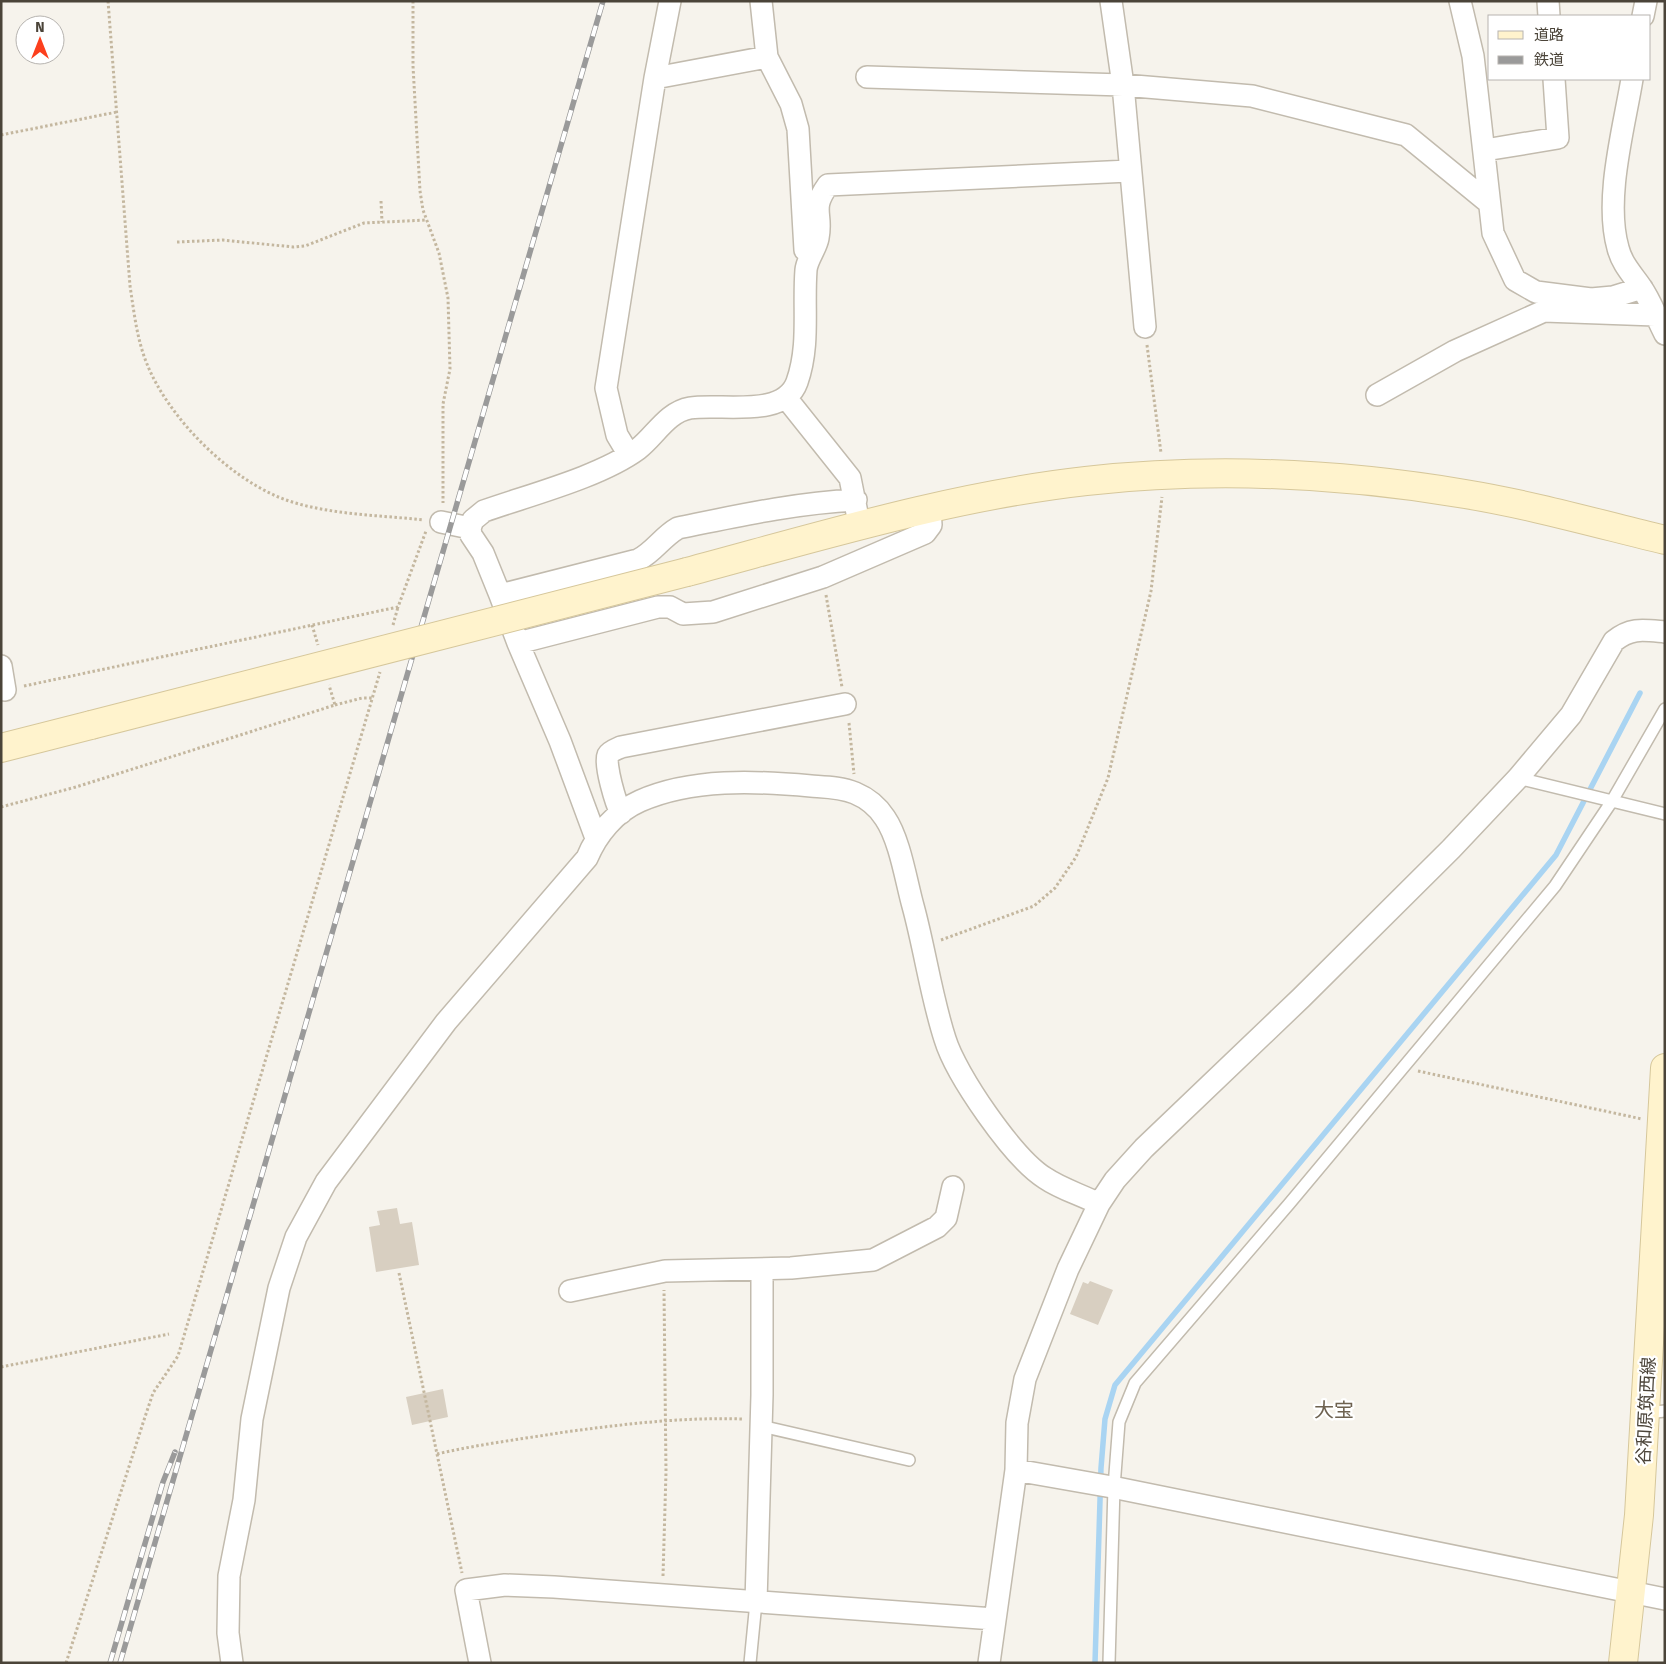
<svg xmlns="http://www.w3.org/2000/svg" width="1666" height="1664" viewBox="0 0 1666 1664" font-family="'Fira Sans','Noto Sans JP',sans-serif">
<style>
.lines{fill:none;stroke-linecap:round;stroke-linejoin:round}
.stream{stroke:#a9d4f2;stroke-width:5.5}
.building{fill:#d8cfc1}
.lane-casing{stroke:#c2bbae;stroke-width:14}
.street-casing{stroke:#c2bbae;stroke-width:24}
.secondary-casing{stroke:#d6c79b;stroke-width:30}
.path{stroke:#c4b79f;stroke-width:3;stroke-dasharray:2.5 2.5;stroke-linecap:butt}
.lane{stroke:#fff;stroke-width:11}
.street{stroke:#fff;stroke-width:21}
.secondary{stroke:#fff3cd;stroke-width:28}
.rail-casing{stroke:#9a9a9a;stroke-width:5.5}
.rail{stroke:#fff;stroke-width:4;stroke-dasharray:11;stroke-linecap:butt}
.secondary-bridge-casing{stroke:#d6c79b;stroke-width:30;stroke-linecap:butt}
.secondary-bridge{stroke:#fff3cd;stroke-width:28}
.labels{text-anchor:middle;stroke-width:4.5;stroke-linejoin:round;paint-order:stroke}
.street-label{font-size:18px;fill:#4b4439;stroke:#fff}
.quarter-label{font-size:20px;fill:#6e6250;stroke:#fff}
</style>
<rect width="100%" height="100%" fill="#f6f3ec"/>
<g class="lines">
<path class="stream" d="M1095,1663L1101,1468L1105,1419L1115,1385L1556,855L1640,693"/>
</g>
<path class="building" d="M397,1208L400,1224L412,1222L419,1265L376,1272L369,1227L380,1225L377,1211Z
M1090,1281L1113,1290L1098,1325L1070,1314L1083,1282L1088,1284Z
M443,1389L448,1417L412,1425L406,1397Z"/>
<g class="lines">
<defs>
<path id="lane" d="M1518,778L1665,814
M1646,1413L1665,1411
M761,1426L909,1460
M750,1663L756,1602
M1109,1663L1114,1487L1119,1422L1135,1383L1289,1204L1555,886L1612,801L1665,709"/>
<path id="street" d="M761,1L767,57
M1111,1L1123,85L1145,327
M1460,1L1473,56L1493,233L1515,280L1536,292L1591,299L1613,297L1642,288
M1548,1L1549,16
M1643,16L1646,1
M867,77L1123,85L1252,96L1406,135L1489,203
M655,78L670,1
M1632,79C1624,128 1604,199 1618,248C1622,264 1632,274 1641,287C1651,301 1657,319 1665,334
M1485,150L1558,138L1554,79
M1377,395L1455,351L1544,311L1655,315
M787,399L850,478L857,513
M629,455L617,435L606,388L655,78L767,57L791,104L798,129L805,250
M441,522L470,528
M500,595L638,560C654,552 662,537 678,528C737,516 795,503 856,500
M518,643L658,607H670L683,614L713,612L823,577L925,533L931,525L930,509
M1,666L5,690
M621,813C616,804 604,764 608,755C610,751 617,749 621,747L845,704
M596,838L560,741L518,643L500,595L483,553L471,535L470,528L473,520L484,511C529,495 600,477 638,449C655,436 667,412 690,408C721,403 784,419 797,382C810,345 803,308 806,270C807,259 816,249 818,238C823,213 810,210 828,185L1129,171
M570,1291L665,1271L791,1268L873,1260L937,1227L946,1218L953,1187
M1016,1470L1112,1487L1665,1599
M756,1602L762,1395V1269
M232,1663L228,1633L229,1576L244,1500L252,1419L279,1288L296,1237L326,1182L446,1022L587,858C597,834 615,812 640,801C692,778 756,781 811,786C825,787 841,787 855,793C867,798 878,807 885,818C900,840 906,881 913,906C925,950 931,996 945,1039C956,1075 1013,1158 1045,1178C1061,1189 1082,1195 1099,1204
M480,1663L466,1590L505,1585L554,1587L994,1619
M989,1663L1016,1470L1017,1423L1025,1379L1068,1269L1099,1204L1115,1180L1144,1148L1301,998L1451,849L1518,778L1571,715L1614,641C1631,627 1644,630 1665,632"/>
<path id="secondary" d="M687,572C818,537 951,496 1086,481C1212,467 1340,473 1465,494C1532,505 1599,524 1665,540
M1,748L91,725
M1623,1663L1639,1515L1665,1068"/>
</defs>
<use href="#lane" class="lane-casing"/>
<use href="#street" class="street-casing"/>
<use href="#secondary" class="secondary-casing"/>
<path class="path" d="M108,1L130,286C134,312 137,340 147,364C169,419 232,482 289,501C332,515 379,515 424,520
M413,1V66L420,191L423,210L439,253L448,298L450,369L443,404V503
M1,135L117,112
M381,201L382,222
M177,242L223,240L293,247L305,246L364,223L426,220
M1147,345L1161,453
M826,595L842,687
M312,625L318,645
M393,625L398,607
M24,686L398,607L426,531
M335,705L362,698H372
M849,723L854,774
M1,807L76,787L335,705L329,685
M941,940L1034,906L1055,888L1076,857L1108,778L1151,591L1162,497
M1418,1071L1642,1119
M399,1273L462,1573
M1,1367L169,1334
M437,1454C480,1444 522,1439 565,1432C625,1424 683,1417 743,1419
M663,1576L666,1472L664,1290
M66,1663L143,1423L153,1393L178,1356L380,672"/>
<use href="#lane" class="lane"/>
<use href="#street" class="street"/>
<use href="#secondary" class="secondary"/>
<defs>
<path id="rail" d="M110,1663L163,1482L175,1452
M120,1663L603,1"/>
</defs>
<use href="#rail" class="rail-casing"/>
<use href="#rail" class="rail"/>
<defs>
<path id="secondary-bridge" d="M91,725L687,572"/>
</defs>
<use href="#secondary-bridge" class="secondary-bridge-casing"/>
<use href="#secondary-bridge" class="secondary-bridge"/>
</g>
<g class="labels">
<g class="street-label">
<text transform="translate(1646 1411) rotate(-87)" y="6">谷和原筑西線</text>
</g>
<g class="quarter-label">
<text x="1334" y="1417">大宝</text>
</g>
</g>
<rect width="1666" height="1664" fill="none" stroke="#4b4439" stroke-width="5"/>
<rect x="1488" y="15" width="162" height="65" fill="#ffffff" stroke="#b7b4b0"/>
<rect x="1498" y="31" width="25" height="8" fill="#fff3cd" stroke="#b7b4b0"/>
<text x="1534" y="40" font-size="15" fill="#4b4439">道路</text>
<rect x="1498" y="56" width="25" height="8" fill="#9a9a9a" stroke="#b7b4b0"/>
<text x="1534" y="65" font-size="15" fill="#4b4439">鉄道</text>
<g transform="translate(40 40)"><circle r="24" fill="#ffffff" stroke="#b7b4b0"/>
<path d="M0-4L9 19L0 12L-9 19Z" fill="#fc3f1d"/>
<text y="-8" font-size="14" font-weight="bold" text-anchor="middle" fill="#4b4439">N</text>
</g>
</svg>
